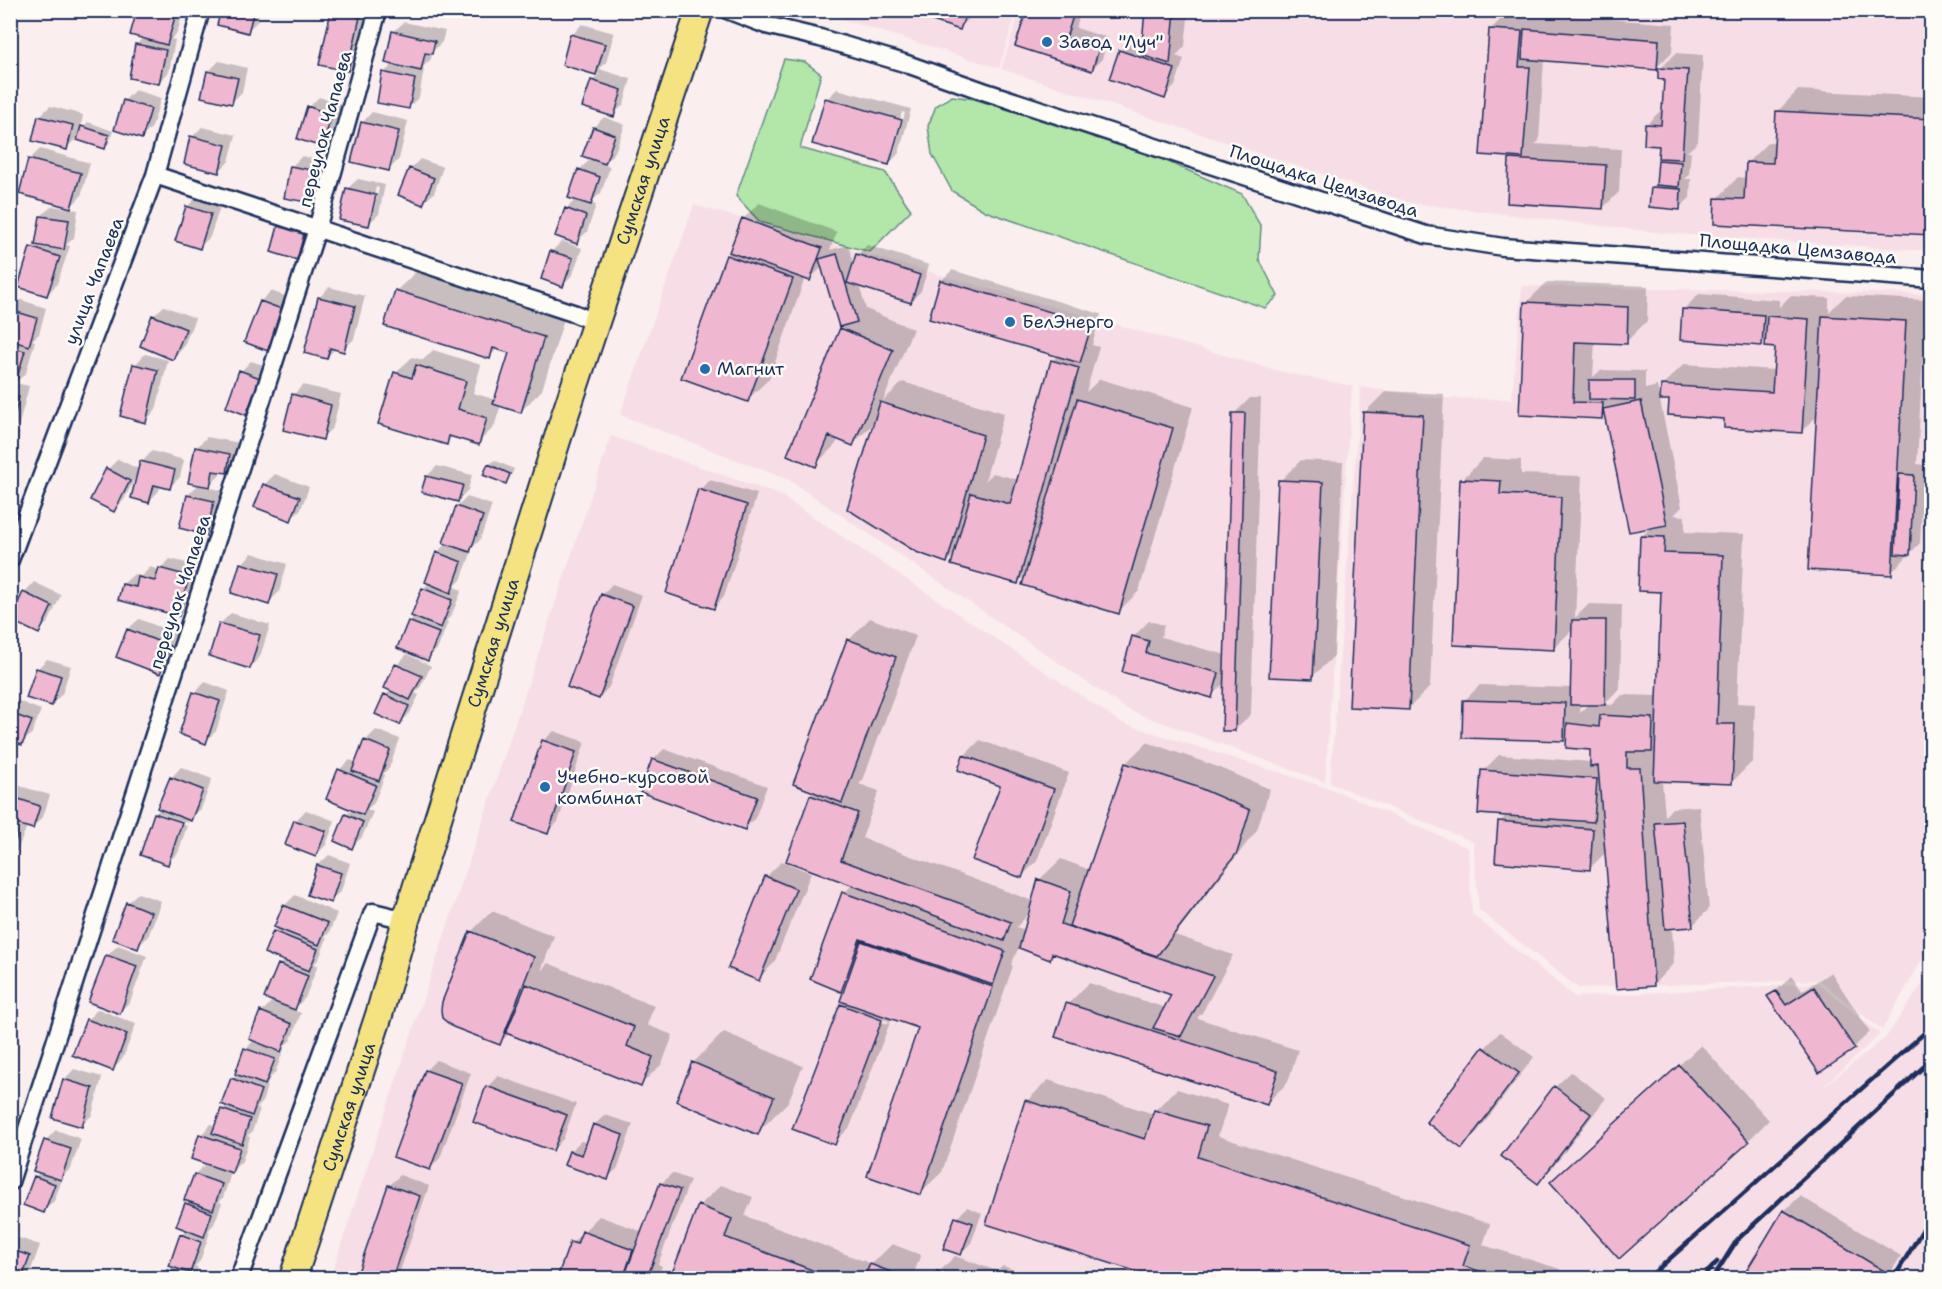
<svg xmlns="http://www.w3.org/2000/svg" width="1942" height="1289" viewBox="0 0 1942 1289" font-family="'Shantell Sans',sans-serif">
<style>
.built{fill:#f7dee6}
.green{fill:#b2e7a9;stroke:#668b84;stroke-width:1.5}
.shadow{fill:#0003;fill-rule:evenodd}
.building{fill:#efb8d0;stroke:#1b2f5e;stroke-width:1.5}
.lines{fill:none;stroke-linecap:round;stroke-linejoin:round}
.street-casing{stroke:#1b2f5e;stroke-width:21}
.primary-casing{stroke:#1b2f5e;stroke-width:30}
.street{stroke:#fdfcf7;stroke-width:16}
.primary{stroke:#f5e382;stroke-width:26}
.rail{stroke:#1b2f5e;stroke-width:4.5}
.poi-dot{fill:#1f6fb2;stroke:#fdfcf7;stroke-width:2}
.labels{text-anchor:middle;stroke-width:5;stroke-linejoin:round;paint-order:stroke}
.poi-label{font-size:18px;fill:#1b2f5e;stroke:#fdfcf7;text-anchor:start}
.street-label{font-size:18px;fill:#1b2f5e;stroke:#fdfcf7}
</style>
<rect width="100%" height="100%" fill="#faeeef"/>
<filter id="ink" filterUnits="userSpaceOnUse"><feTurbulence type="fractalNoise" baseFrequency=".0167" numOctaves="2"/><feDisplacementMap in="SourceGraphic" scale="12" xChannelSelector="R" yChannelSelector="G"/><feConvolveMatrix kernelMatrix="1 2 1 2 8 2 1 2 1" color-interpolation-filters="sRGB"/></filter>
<g filter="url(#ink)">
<path class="built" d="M816,11H1017L999,68Z
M1020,11H1931V251L1662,233L1411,203L1001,69Z
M694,205L1287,373L1352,386L1325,782L1128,710L789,480L620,415Z
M1522,286L1931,294V944L1882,1030L1819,980L1578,988L1479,910L1473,842L1330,783L1361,387L1433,398L1512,399Z
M611,436L780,495L1122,723L1334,790L1468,848L1472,914L1575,997L1818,983L1880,1034L1822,1088L1886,1037L1931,971V1278H1616L1625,1268L1614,1278H330Z"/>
<path class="green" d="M784,59L805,62L821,74L800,148L885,172L911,210L870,252L760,222L736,196Z
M952,96L974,99L1145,152L1242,194L1261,227L1259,259L1278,296L1265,308L985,211L952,191L932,154L928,126L936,106Z"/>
<path class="shadow" d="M138,10H184L177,33L171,39L175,40L169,72L159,82L136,45L144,37Z
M222,10H260L258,21L247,31Z
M333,10H369L358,59L348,70Z
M425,10H440L436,14Z
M904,10H977L960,28Z
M1028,10H1081L1076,28L1108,38L1102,59L1092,69Z
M1147,10H1189L1185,46L1176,56L1184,59L1175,86L1164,97L1120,51L1130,40L1144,45Z
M1506,14L1537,16V19L1542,14L1674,24L1672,52L1656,68L1544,59L1539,141L1535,144L1621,149L1619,192L1603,208L1511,160L1514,156L1490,30Z
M404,22L445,31L442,42L432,52L431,59L422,68L424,69L419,97L409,107L384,73L394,63L393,32Z
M582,24L614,33L606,63L599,69L631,79L624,104L613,115L592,81L599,74L564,64L572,35Z
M1676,53L1703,55L1698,142L1687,152H1691L1689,175L1685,179H1691L1690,198L1679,208L1652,188L1658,182L1659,161L1664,156L1661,145L1647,124L1663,108L1666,78L1660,69Z
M219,61L247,68L242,92L232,102L208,72Z
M837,89L911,109L899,153L889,164L827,99ZM902,112L905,113L894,153H891Z
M135,90L161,98L152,127L142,137L124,101Z
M1798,90L1932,97V234L1717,199L1738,177L1747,178V163L1768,142H1776L1777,112Z
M319,97L342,104L332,135L321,145L309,107Z
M50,106L83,115L79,136L66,148L34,140L40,116Z
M372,112L408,121L399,159L389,170L362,123Z
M604,117L625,125L615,152L603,164L610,167L601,193L590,203L596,205L587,232L576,242L566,209L576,199L579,170L592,158L594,127Z
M88,122L113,131L109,143L104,148L83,127Z
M202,127L236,135L229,161L219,172L192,137Z
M40,149L90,163L81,196L71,207L21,193L30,159Z
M302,156L327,161L322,191L311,201L291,167Z
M420,159L443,167L434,193L423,203L410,169Z
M358,179L385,185L379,214L368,224L347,189ZM376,187L379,188L373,214H370Z
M198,196L221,204L210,237L200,247L187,207Z
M759,203L837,232L830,250L848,245L854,265L857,255L867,245L929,265L921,291L910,302L859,285L866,309L913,329L883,401L903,382L1004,413L985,481L993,473L1019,480L1052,361L1058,355L941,281L952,270L1101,314L1092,345L1099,347L1086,392L1100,379L1193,407L1139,591L1118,612L1027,573L1018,582L955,553L947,562L876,421L853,444L839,438L836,444L815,465L841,329L847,323L823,266L809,280L805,278L769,379L747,400L727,255L731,251L743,219Z
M52,206L78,210L74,238L66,245L70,246L57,284L47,295L32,248L37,242L41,216Z
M290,216L314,224L307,248L296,258L280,227Z
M562,241L582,248L573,274L563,285L551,252Z
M418,270L565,316L542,390L521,411L501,405L494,427L478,443L454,435L446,443L396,373L412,357L423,360L433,350L481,365L473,393L496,400L511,352L498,348L489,357L396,291Z
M1547,282L1648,286L1647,321L1626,342L1595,341L1593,377L1601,370L1645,371V389L1657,386L1682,507L1674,515L1685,516V532L1744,534L1737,703L1755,704L1753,761L1732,782L1662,780L1665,816L1672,808L1699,806L1709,909L1693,925L1672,927L1674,963L1653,985L1606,852L1590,868L1500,822L1507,814L1483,771L1499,755L1591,762L1592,749L1568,735L1564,739L1464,701L1480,685L1572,688L1573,629L1554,648L1462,480L1483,458L1521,460V474L1582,476L1575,618L1589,604L1622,605L1620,688L1604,704L1612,705L1622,695L1659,696L1663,590L1642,536L1652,526L1606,413L1602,417L1521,413L1526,303ZM1580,703H1589L1580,713Z
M329,287L365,296L354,339L343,350L336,348L327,357L319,298Z
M271,291L293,299L278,339L268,349L261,301Z
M1699,294L1779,300V307L1790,296L1829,298V312L1845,296L1926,300L1917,464L1924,465L1920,543L1891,573L1818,415L1801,432L1726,417L1671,399L1663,385L1684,364L1775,370L1777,346L1767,338L1761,344L1683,310Z
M15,298L46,308L39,334L32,340L35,341L26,373L15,383L29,386L19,424L13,431L20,433L10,467V303Z
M164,306L195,318L183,348L173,358L153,316Z
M145,354L168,360L156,410L145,421L135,365Z
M251,361L269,367L256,402L246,413L241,371Z
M303,385L341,394L333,427L322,438L293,395Z
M1386,391L1444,394L1430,687L1409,708L1364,413Z
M1250,398H1261L1251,714L1235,730L1225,682L1211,696L1124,671L1133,637L1149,621L1164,625L1161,637L1226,655L1234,414Z
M207,437L240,443L237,461L226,471H221L220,475L208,487L223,491L216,523L205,533L188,495L200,483L196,448Z
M152,451L184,460L180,477L169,488L160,486L159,491L149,501L137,474L124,500L113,511L108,469L118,459L140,470L142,462Z
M494,460L514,469L510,478L505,483L489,465Z
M1301,460L1343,462L1334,656L1312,677L1280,481Z
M437,466L472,475L468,490L458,500L427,476Z
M275,474L309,487L301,509L290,519L256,506L265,484Z
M710,480L757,494L724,597L714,607L700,490Z
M467,497L492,505L480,540L470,550L472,551L461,580L454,587L462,590L451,616L446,621L448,622L438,648L428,659L399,648L410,621L415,616L423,589L429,583L426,582L437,552L448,542L457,507Z
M252,553L287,564L279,592L268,603L242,564Z
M170,559L199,566L189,604L179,614L123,584L134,574L142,576L150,567L159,570Z
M34,582L61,595L49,621L38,632L24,593Z
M612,584L642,595L609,687L599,698L602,595Z
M231,613L270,625L260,657L250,667L220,624Z
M870,618L916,636L863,780L859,784L879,791L862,838L1033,901L1039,880L1061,859L1090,870L1126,763L1147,742L1218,767L1270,789L1257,830L1175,935L1233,955L1202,1013L1197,1018L1298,1050L1288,1082L1267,1103L1068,1004L1089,983L1166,1008L1173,994L1055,953L1050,958L1019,947L1011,965L1013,966L942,1172L920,1193V1027L892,1017L850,1127L834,1143L841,1005L845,1001L847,984L841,990L844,893L853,884L788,860L811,796L815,791L795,784L849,640ZM1031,903L1033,904L1026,930L1016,927L1025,918ZM847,1006L889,1021L888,1024L847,1009Z
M139,619L180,635L170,661L159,672L118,656L128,629Z
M407,654L431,666L420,688L415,693L419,695L410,713L400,723L386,695L391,690L397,665Z
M47,659L71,666L62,694L52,704L37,669Z
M205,682L229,691L216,731L205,742L181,733L195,693Z
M10,698L41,710L32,733L22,744L20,743L10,766Z
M376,730L400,739L389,768L383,774L385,775L374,803L367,809L373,812L362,837L352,847L346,815L353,809L339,770L350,760L357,763L365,741Z
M554,731L585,742L558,822L547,832L543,741Z
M980,740L1069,773L1037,861L1021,877L1002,785L964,756Z
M664,749L767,786L755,818L745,828L653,760Z
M181,767L212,779L201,809L189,819L188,823L159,813V816L187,826L178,853L167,863L142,855L156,813L161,808L171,778Z
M10,783L50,795L43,817L32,828L27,826L17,851L10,858Z
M306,810L335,821L326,845L316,855L287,844L296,820Z
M329,855L350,863L341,891L330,901L309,894L318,865Z
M782,861L811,873L774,963L758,979L766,877Z
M138,893L161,901L148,937L137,947L127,903Z
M295,895L337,913L329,933L325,937L327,938L319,959L314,964L318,965L305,998L293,1010L301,1013L291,1040L282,1048L284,1049L275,1073L269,1079L262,1103L257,1108L260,1109L252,1132L247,1136L250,1137L242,1161L230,1173H231L223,1198L219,1202L222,1203L214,1224L208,1231L210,1232L200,1261L195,1266L198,1268L194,1278H166L169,1271L174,1266L181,1235L188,1229L186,1204L190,1200L195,1174L207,1163L201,1135L211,1124L216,1126L222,1110L227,1105L232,1079L238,1073H237L246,1049L254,1040L262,1012L273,1000L279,965L284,960L266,952L275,931L279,927L284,906Z
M492,911L554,936L541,971L548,963L654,1006L647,1025L673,1035L662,1064L640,1085L510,1033L499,1043L471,932Z
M118,945L147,956L130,1002L119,1012L107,956Z
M1831,972L1870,1032L1854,1047L1819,1071L1769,997L1792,976L1802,991Z
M98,1009L136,1024L123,1058L113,1069L87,1020Z
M724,1032L803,1066L788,1102L757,1133L693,1063Z
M1500,1032L1534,1057L1478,1131L1462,1147L1428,1122L1485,1048Z
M1701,1045L1769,1120L1748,1141L1552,1182Z
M436,1060L471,1073L440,1158L430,1169L426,1070Z
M74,1069L102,1077L92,1115L82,1125L64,1080Z
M1571,1072L1606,1098L1554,1166L1538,1182L1555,1087Z
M498,1076L576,1104L563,1139L553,1150L487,1087Z
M1048,1080L1154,1114L1155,1110L1177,1089L1228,1105L1218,1136L1490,1224L1483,1245L1560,1269L1557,1278H1162L988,1223L1027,1101Z
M605,1115L633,1124L618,1168L607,1178L566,1164L570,1151L581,1141L588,1143L594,1125Z
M56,1130L81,1139L71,1168L64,1175L54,1201L44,1211L35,1177L40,1172L45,1141Z
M672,1173L690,1180L658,1264L662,1266L658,1278H559L572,1243L599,1216L643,1232L662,1183Z
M400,1175L429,1186L400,1271L392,1278H383L360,1271L389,1186Z
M721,1185L753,1197L745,1216L872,1264L892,1244L921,1255L912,1278H668L674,1273L699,1206Z
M1800,1196L1901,1256L1887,1278H1744L1784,1211Z
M967,1207L982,1213L971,1243L960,1254L945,1248L957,1218Z
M19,1238L40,1245L28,1278H10V1246Z
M955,1256L997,1271L1003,1266L1038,1278H936L939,1272Z"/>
<path class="building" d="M137,10H177L167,45L130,35Z
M221,10H254L248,33L217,25Z
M899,10H967L960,30Z
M1027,10H1075L1066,38L1099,49L1092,71L1015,46Z
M1145,10H1175L1170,64L1141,55Z
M331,11L360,17L348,71L319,65Z
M1489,29L1522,31L1519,67H1530L1523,158L1480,155Z
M1524,29L1659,40L1657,70L1522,59Z
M392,31L435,41L432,54L425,53L421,71L385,63Z
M570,34L605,44L596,75L562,65Z
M135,44L166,50L159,84L129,78Z
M1119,50L1175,69L1165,99L1109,79Z
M1658,68L1688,70L1682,159L1658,158L1659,146L1644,145L1645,124L1661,125L1664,80L1658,79Z
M207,71L238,78L232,104L201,97Z
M382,72L415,79L409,109L377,103Z
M591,80L622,90L614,117L582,107Z
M825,98L902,120L889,165L812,144Z
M123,100L151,109L142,139L114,130Z
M307,106L332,115L322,147L297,139Z
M1776,111L1932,119V235L1714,224L1715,198L1744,199L1746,162L1773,163Z
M38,116L73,125L67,150L32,141Z
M361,122L399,131L389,171L351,162Z
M81,126L109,135L105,149L77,140Z
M593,127L615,135L605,164L582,156Z
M190,136L226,145L219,173L184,164Z
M28,159L81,173L71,208L19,194Z
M1509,159L1606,165L1603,209L1507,203Z
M1658,160L1681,162L1679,187L1656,185Z
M290,166L317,171L312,203L284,198Z
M409,168L434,178L423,205L398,195Z
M578,169L600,177L591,205L568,198Z
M1651,187L1681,189L1680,210L1649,207Z
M346,188L376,195L369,226L339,220Z
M186,206L211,214L200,249L175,241Z
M565,208L586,216L577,244L555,236Z
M40,216L69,220L64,250L35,245Z
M742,218L822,248L810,281L729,252Z
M278,226L304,234L297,260L271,252Z
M30,247L60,257L47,296L18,287Z
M550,251L573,258L563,287L541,279Z
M837,254L857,322L839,327L819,259Z
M856,254L920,275L911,303L847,283Z
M726,255L793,279L748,402L681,378Z
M940,280L1092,324L1080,363L929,319Z
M395,290L544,337L521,413L493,404L509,353L493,348L490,359L384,326Z
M318,297L355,306L344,352L330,348L327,359L304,353Z
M260,301L284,310L268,351L244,342Z
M1524,302L1628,307L1627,344L1575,342L1573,402L1603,403L1602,419L1519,415Z
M1682,309L1764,315L1762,346L1680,340Z
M10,310L37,318L29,346L10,340Z
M152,315L186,329L173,360L140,346Z
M1767,316L1809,319L1802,433L1724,428V419L1668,415L1669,400H1660L1661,385L1772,392L1775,348L1765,347Z
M1822,316L1906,321L1892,575L1808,570Z
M840,328L893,350L853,446L829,436L816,467L787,455Z
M10,347L25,351L15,385L10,383Z
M1051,360L1079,368L1018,584L951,565L971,493L1010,504Z
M133,364L158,370L146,423L120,416Z
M416,365L466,381L458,409L487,418L479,445L449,436L447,445L378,424L394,372L412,378Z
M239,370L260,378L246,415L226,407Z
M1589,380H1635V400L1589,399Z
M10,394L19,397L10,432Z
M292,394L331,405L323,440L283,430Z
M1077,399L1173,428L1119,614L1022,585Z
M1641,401L1667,525L1629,532L1603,409Z
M880,402L983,435L947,563L916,552L847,509Z
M1363,412L1423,415L1409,710L1349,707Z
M1232,413H1245L1235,731H1222Z
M195,447L230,454L227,473L213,471L210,487L188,483Z
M140,461L175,470L170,489L154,485L149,503L131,498Z
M488,464L510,474L506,484L483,475Z
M106,468L130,481L114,512L90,500Z
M1899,474L1914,475L1910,555L1895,554Z
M426,476L463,485L458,502L421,492Z
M1460,479L1501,481L1500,494L1561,497L1554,650L1453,645Z
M1278,480L1323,482L1313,679L1269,677Z
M263,484L300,497L291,521L254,507Z
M698,489L747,505L714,609L666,593Z
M187,495L214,501L206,535L179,528Z
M456,506L483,516L470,552L443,543Z
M1640,536L1665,537L1664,553L1723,555L1717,724H1735L1732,784L1654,781L1661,592L1638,591Z
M436,552L462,562L451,593L425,582Z
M240,563L278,574L269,605L231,593Z
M159,568L189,576L179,616L118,600L122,584L136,587L138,577L155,581Z
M422,588L452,600L441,628L411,616Z
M23,592L52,606L39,634L10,620Z
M601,594L633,606L599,699L567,687Z
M1572,620H1606L1605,705H1570Z
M408,621L439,633L428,661L397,648Z
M219,623L260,635L250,669L209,656Z
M127,629L170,646L160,674L116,657Z
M1132,636L1149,641L1146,653L1219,673L1212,698L1122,672Z
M847,639L896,657L842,803L793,784Z
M395,664L422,676L410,700L384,688Z
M36,668L61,676L52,706L26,698Z
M193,692L220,701L206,744L179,734Z
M384,694L409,706L400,725L375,714Z
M1463,700L1565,703L1564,741L1462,738Z
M10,713L32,721L22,745L10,741Z
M1600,715L1653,718L1652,752H1627V768H1640L1654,986L1616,989L1598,766L1590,767V750L1566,748L1567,723L1599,727Z
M364,740L390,750L379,781L352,771Z
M542,740L576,752L548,834L514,822Z
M963,755L1054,789L1022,878L972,860L1000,786L958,770Z
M652,759L757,797L745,830L640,792Z
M1125,763L1197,787L1250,810L1237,853L1157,956L1069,926Z
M338,769L376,785L363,815L326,799Z
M1481,770L1597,779L1594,822L1478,814Z
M170,777L203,790L191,821L157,808Z
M810,795L858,813L841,860L1011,922L1004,941L786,861Z
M10,796L40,806L33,829L10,822Z
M154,813L182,822L168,865L140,855Z
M345,814L363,822L352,849L334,841Z
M294,820L326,831L316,857L285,845Z
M1498,821L1593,829L1590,870L1495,862Z
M1683,821L1693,927L1665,929L1655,823Z
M10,834L17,836L10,854Z
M317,865L341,873L331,903L307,895Z
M765,876L796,889L759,981L728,968Z
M1038,879L1071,891L1061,924L1213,976L1181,1036L1153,1028L1171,995L1052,953L1050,960L1019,948Z
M842,892L1005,951L993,985L860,939L841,992L810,979Z
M126,902L151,912L138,949L112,939Z
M283,905L328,923L319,945L274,927Z
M273,931L318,949L309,971L264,953Z
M470,931L534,957L500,1045L453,1027L442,1018L441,1010L442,1002Z
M861,941L993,987L921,1195L867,1176L918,1028L840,1001Z
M106,955L137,966L120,1014L88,1002Z
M278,964L308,976L295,1010L264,998Z
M526,984L634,1027L627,1046L653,1057L641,1087L506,1033Z
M1814,987L1855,1049L1819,1073L1767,996L1776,991L1786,1005Z
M1066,1003L1278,1071L1267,1105L1055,1037Z
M840,1004L882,1020L835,1145L792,1129Z
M260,1011L292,1024L281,1052L249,1039Z
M86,1019L127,1034L113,1071L72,1055Z
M1483,1047L1519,1073L1462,1149L1426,1122Z
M244,1048L275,1059L265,1085L235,1074Z
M692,1062L774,1097L758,1135L676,1101Z
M1679,1065L1749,1142L1619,1259L1550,1182Z
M425,1070L462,1083L430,1170L393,1157Z
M231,1078L261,1090L252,1116L221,1104Z
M63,1079L93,1088L82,1127L52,1118Z
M486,1086L567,1115L553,1151L473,1122Z
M1554,1086L1591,1114L1538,1184L1501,1156Z
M1025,1100L1145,1139L1154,1110L1207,1126L1198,1157L1470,1245L1463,1266L1502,1278H1157L986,1224Z
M221,1109L250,1119L242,1144L212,1133Z
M593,1124L623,1135L608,1180L564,1165L569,1151L582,1155Z
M199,1134L240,1148L232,1173L191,1159Z
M44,1140L71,1149L61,1180L33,1171Z
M194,1174L222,1184L213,1210L184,1200Z
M34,1176L55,1184L44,1213L23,1205Z
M660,1183L680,1190L647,1278H643L626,1272Z
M388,1185L420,1196L392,1278H378L358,1272Z
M185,1203L212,1213L204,1237L176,1226Z
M698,1205L732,1219L725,1237L833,1278H685L672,1273Z
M1783,1210L1886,1272L1882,1278H1742Z
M955,1217L973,1223L961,1255L943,1249Z
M582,1231L633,1250L625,1273L639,1278H557L570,1242L577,1244Z
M180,1234L201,1242L190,1273L169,1266Z
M10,1249L30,1256L22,1278H10Z
M870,1264L901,1276L900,1278H864Z
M168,1270L189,1278H165Z
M937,1271L958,1278H935Z"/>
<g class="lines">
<defs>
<path id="street" d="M727,10L766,25L820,38L904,63L983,91L1426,235L1503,247L1932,279
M155,175L576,314L596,323
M10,560L155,175L201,10
M10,1182L317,229L378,10
M239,1278L373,912L406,920"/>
<g id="primary">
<path id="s1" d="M293,1278L379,1015L406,920L565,415L700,10"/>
</g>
</defs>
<use href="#street" class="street-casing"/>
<use href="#primary" class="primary-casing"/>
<use href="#street" class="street"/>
<use href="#primary" class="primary"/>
<path class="rail" d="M1648,1278L1921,1036L1932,1025
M1702,1278L1717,1262
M1713,1278L1737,1240L1932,1059
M1894,1278L1932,1214"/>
</g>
</g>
<g class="poi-dot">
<circle cx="1047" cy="42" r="6"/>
<circle cx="1010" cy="322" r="6"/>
<circle cx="705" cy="369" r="6"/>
<circle cx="545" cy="787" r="6"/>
</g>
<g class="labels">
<g class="poi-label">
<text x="1059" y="48">Завод "Луч"</text>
<text x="1022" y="328">БелЭнерго</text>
<text x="717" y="375">Магнит</text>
<text x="557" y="783">Учебно-курсовой<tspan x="557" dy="21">комбинат</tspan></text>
</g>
<g class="street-label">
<text transform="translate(325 129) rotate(-75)" y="6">переулок Чапаева</text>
<text dy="6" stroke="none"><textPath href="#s1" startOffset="1152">Сумская улица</textPath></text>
<text transform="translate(1324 181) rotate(18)" y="6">Площадка Цемзавода</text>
<text transform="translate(1798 249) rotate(5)" y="6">Площадка Цемзавода</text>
<text transform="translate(94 281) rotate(-69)" y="6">улица Чапаева</text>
<text transform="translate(180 592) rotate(-72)" y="6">переулок Чапаева</text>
<text dy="6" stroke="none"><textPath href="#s1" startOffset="666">Сумская улица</textPath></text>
<text dy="6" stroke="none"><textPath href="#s1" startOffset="180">Сумская улица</textPath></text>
</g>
</g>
<rect width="1942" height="1289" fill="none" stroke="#fdfcf7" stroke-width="36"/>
<rect x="18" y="18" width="1906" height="1253" fill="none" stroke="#1b2f5e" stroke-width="2" filter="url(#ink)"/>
</svg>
